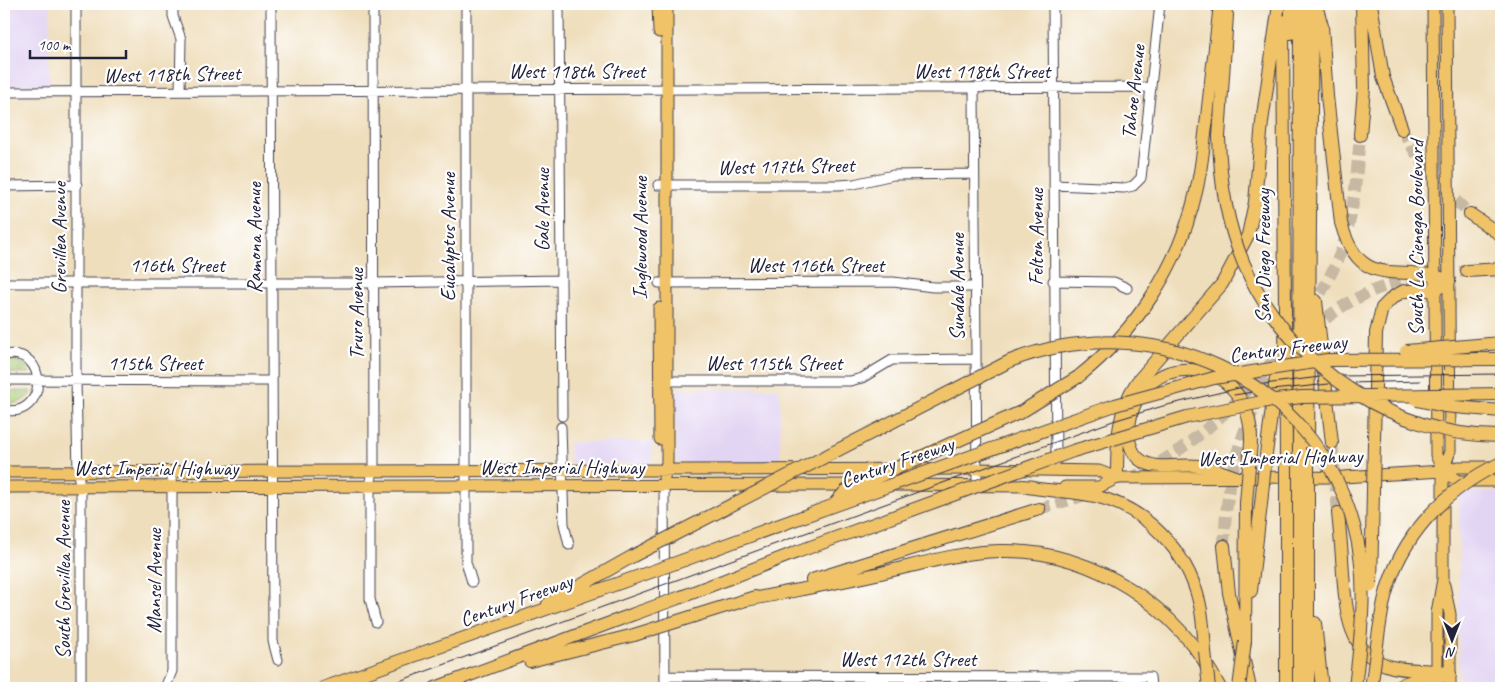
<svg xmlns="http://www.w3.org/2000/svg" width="1505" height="692" viewBox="0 0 1505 692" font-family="Caveat,sans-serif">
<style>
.built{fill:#e2d4f3}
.grass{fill:url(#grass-tufts);stroke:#667858}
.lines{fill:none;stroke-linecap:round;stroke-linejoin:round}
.highway-tunnel{stroke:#c6b8a2;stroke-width:12;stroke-dasharray:12 6;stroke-linecap:butt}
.minor-casing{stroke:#413e4e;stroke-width:11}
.major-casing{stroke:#413e4e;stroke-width:13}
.highway-casing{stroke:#413e4e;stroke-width:14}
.minor{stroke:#fff;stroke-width:9}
.major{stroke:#f0c369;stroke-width:11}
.highway{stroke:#f0c369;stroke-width:12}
.tram{stroke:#22223b;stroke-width:1}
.highway-bridge-casing{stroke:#413e4e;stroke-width:14;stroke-linecap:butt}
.highway-bridge{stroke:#f0c369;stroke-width:12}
.labels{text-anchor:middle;stroke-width:4.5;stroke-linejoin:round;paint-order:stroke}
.street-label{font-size:21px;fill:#22223b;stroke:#fff}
</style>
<defs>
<pattern id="grass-tufts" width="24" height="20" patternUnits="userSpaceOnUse" patternTransform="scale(1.25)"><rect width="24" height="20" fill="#abce76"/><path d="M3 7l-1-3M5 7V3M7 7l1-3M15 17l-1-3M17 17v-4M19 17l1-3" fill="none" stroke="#93b167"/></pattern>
</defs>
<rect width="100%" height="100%" fill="#fff"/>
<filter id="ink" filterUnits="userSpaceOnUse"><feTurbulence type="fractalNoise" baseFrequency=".02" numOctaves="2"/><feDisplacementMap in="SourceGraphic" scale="10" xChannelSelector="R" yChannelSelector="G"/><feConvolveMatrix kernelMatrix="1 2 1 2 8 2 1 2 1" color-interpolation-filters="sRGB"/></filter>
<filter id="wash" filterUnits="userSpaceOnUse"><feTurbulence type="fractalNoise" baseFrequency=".0096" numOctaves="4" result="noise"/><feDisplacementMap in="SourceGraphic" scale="20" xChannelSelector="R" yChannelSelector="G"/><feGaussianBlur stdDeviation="1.12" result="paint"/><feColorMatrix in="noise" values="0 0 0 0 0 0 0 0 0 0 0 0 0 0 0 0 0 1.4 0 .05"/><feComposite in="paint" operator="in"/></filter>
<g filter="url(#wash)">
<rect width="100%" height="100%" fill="#efdebc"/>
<path class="built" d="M4,4H50L49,85H4Z
M780,388V464L680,463L676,459V391L679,389Z
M569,442H652V460L648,463L573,464L569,461Z
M1463,492H1501V688H1459V496Z"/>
<path class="grass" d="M13,360L25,364L30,373H4V362Z
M4,391H30L31,393C24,402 15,405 4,402Z"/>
</g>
<g filter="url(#ink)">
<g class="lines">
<path class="highway-tunnel" d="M1402,129C1421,165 1440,187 1470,214
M1311,308C1352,247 1354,207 1360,135
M1312,330C1364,284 1401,280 1467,271
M1332,443L1338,513
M1129,479C1191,450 1248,397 1288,341
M1039,509L1089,494
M1224,546C1226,482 1239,422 1278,370"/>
<defs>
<path id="minor" d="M76,4V380L78,473L81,492V688
M173,4V16L181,39L180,90
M271,4L273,641L278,660
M373,4L374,466L370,486V599L376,622
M466,4V562L472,582
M559,4L562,416
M1053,4L1056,461
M974,89L977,485
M4,92L1151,87
M658,185H839L854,184L893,175L974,174
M1054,185L1124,188L1133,186L1141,178L1160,4
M4,186L77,185
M1053,281L1114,282L1127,288
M4,283H373L560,280
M659,283L893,282L933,287H974
M4,355C50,346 48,419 4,410
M4,380L272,381
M662,381H850L862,378L892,360L974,359
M561,427L564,524L569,545
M664,485L665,688
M665,676L1150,677L1151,688
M165,688L172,671V472"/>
<path id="major" d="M658,4L659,32
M1433,4L1436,455L1443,471
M659,308L660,439
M1443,471L1458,481H1501
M4,472L977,469L1099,471L1117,478L1343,477L1443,471L1458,467H1495
M664,478L667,462V4
M893,485L1032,486
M4,487L857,485
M1065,487H1099L1117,478
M1444,585L1450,614V688
M1437,688V613L1443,579V471L1450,451L1447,4"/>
<path id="highway" d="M1371,4L1383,77L1402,129
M1316,5L1322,26L1327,96L1341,223C1361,296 1403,260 1449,281
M1283,21L1286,454
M1291,33V4
M1360,135L1364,88L1362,4
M1219,137L1227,15
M1470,214L1501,235
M1467,271L1501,269
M1316,301L1332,443
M1078,377C1137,330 1179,266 1196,192C1202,167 1204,142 1207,117C1211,79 1216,41 1220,4
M1308,442L1312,4
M1374,443L1376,333L1382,308L1393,297L1404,291L1435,290L1449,281
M1266,454L1276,378L1283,361
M1299,454L1300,4
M1236,477C1224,473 1211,467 1199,466C1181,463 1155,472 1139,459C1130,451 1128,439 1129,428C1136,345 1253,352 1251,442
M1117,478C1117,443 1117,411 1137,382L1222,284L1248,235L1255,202L1262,122L1279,4
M1023,486C1047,492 1070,490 1094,496C1145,507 1187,551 1199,601C1203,617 1204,634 1205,651
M1338,513C1340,533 1342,553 1343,574C1346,608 1347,651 1386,665C1406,673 1429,667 1450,674
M1224,546L1229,593L1250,688
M684,560L832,506
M812,580L1039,509
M1251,591L1261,504
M681,597L797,552
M747,600C792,591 837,583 881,573C921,564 959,552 1000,551C1093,549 1179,607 1220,688
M548,604L633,556
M694,616L755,597
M1315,623L1322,688
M1245,641L1246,503
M530,661L634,635
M323,688L642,575
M435,688L634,614
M1286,688V501
M1299,688V501
M1308,688V501
M1397,688C1413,676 1432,682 1450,674"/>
</defs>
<use href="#minor" class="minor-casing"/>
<use href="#major" class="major-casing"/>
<use href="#highway" class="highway-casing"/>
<use href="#minor" class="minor"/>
<use href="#major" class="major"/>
<use href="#highway" class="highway"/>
<path class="tram" d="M1340,376L1501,374
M1350,383L1420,381
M1264,384L1320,377
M1272,390L1329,384
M1234,395L1253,392
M380,688L1113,421L1163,406L1243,387"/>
<defs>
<path id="highway-bridge" d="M1219,137C1220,186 1228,233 1250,277C1296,370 1397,437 1501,436
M1406,351L1501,343
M1417,400L1444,406L1501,411
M1299,454V501
M1308,455V501
M1286,501V454
M835,503L846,491L1021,412L1078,377
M1246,503L1251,442
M1261,504L1266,454
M832,506L1115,405L1214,378L1327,360L1501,359
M797,552L1073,451L1187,417L1267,401L1302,397L1501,394
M633,556L1010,361C1151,306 1313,376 1354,526C1369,580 1361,634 1355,688
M642,575L684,560
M1371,586L1374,443
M634,614L681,597
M634,635L694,616
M1205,651L1209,688
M1239,688L1245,641
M1371,688C1376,658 1378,627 1385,597C1400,537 1445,489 1501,463"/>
</defs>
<use href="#highway-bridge" class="highway-bridge-casing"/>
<use href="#highway-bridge" class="highway-bridge"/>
</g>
</g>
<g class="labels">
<g class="street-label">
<text x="577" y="78">West 118th Street</text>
<text x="982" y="78">West 118th Street</text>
<text transform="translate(172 74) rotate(-1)" y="7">West 118th Street</text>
<text transform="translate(1133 92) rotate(-84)" y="7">Tahoe Avenue</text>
<text transform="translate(786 166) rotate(-1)" y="7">West 117th Street</text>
<text transform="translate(542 210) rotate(-90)" y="7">Gale Avenue</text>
<text transform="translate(448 237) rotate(-90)" y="7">Eucalyptus Avenue</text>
<text transform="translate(1036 237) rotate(-90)" y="7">Felton Avenue</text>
<text transform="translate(59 238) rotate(-90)" y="7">Grevillea Avenue</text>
<text transform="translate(254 238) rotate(-90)" y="7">Ramona Avenue</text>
<text transform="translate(640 238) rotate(-90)" y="7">Inglewood Avenue</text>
<text transform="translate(1416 238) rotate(-90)" y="7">South La Cienega Boulevard</text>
<text transform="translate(1263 256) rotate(-90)" y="7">San Diego Freeway</text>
<text x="177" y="272">116th Street</text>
<text x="816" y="272">West 116th Street</text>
<text transform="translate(957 287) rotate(-90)" y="7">Sundale Avenue</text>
<text transform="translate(356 314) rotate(-90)" y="7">Truro Avenue</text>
<text transform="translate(1288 348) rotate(-7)" y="7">Century Freeway</text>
<text x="155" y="370">115th Street</text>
<text x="774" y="370">West 115th Street</text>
<text transform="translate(1280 457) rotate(-1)" y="7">West Imperial Highway</text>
<text transform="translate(897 462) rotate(-19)" y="7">Century Freeway</text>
<text x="562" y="474">West Imperial Highway</text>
<text x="156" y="475">West Imperial Highway</text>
<text transform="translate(63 580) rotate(-90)" y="7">South Grevillea Avenue</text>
<text transform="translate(154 581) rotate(-90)" y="7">Mansel Avenue</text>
<text transform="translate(516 600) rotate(-20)" y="7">Century Freeway</text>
<text x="908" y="666">West 112th Street</text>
</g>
</g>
<rect width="1505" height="692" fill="none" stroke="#fff" stroke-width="20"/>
<g transform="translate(1452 640) rotate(180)" stroke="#ffffff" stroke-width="4" paint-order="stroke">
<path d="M0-4L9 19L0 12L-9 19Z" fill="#22223b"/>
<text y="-8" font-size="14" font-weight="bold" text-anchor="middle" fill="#22223b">N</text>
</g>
<path d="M30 50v8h96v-8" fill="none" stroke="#22223b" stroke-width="2.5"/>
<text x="38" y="50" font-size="15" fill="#22223b" stroke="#ffffff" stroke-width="4" paint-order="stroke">100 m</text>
</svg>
